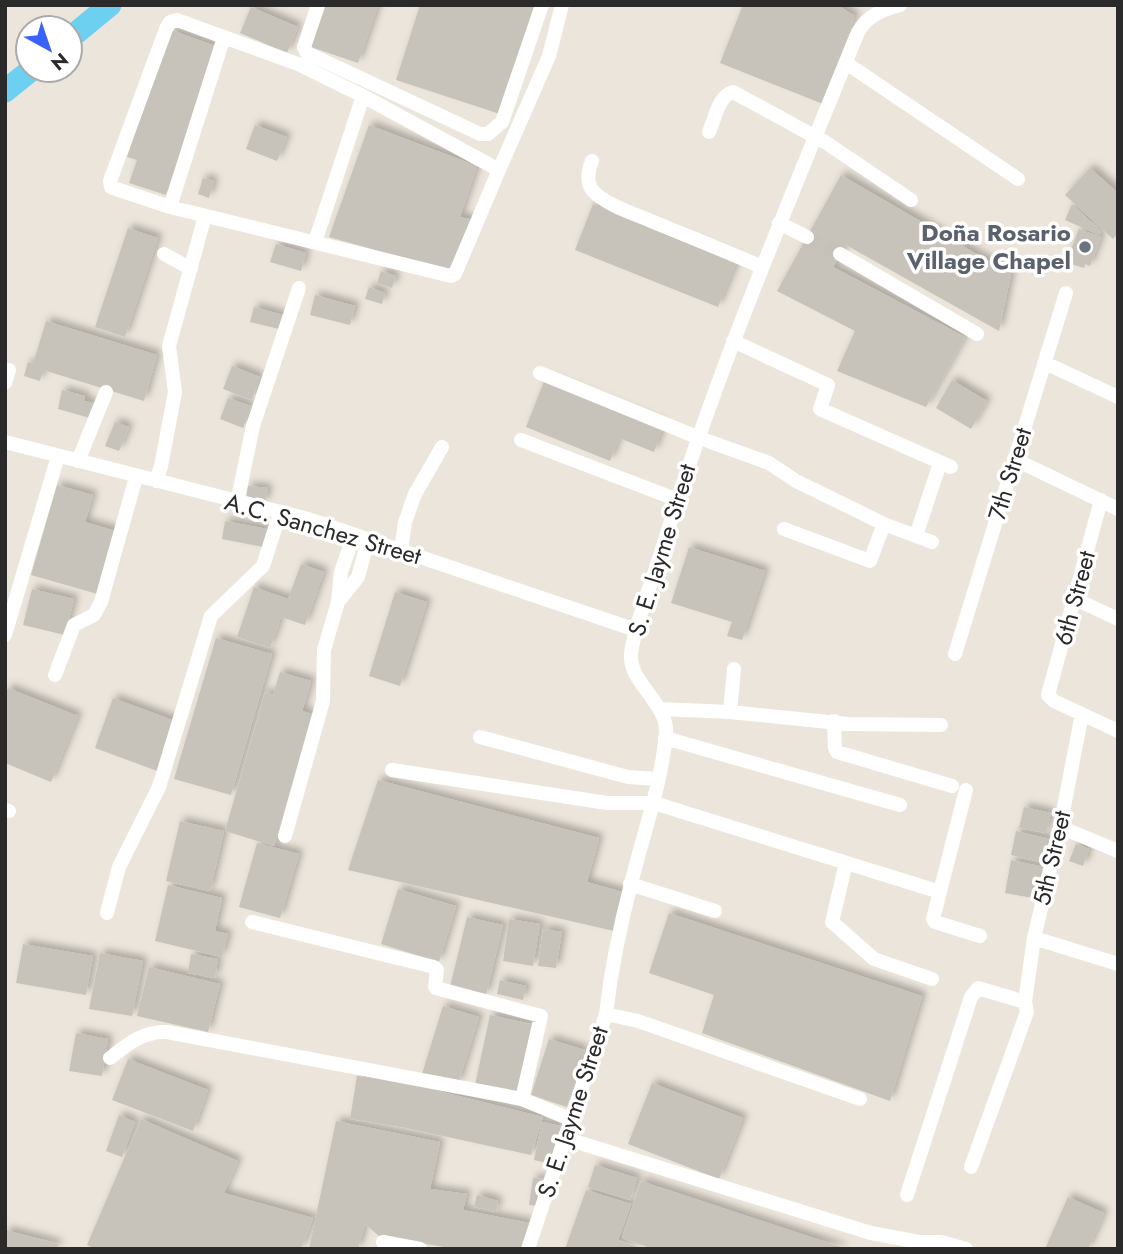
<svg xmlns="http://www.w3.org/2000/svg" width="1123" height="1254" viewBox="0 0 1123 1254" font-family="Jost,sans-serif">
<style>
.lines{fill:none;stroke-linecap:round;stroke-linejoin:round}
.river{stroke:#6dd0f0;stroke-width:23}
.building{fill:#c7c3ba;filter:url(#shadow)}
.minor-tunnel{stroke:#c5c0b8;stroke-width:14;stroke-dasharray:14 7;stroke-linecap:butt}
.minor{stroke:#fff;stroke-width:14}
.worship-dot{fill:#6b7280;stroke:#fff;stroke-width:2.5}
.labels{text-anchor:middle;stroke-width:7;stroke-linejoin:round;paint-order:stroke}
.worship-label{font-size:24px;font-weight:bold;fill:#5b616d;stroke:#fff;text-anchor:end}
.street-label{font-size:24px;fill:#2a2a2a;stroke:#fff}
</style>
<defs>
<filter id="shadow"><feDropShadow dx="4.5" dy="-4.5" stdDeviation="3.5" flood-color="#0004"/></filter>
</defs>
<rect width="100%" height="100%" fill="#ece5db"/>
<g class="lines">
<path class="river" d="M70,38L110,5
M5,91L31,70"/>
</g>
<path class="building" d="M326,5H378L358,63L311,47Z
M420,5H536L500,114L396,80Z
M743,5H837L855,16L823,104L720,63Z
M251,7L298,27L287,53L240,33Z
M171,30L218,47L166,195L129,183L137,160L127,157Z
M255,125L287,137L277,161L246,149Z
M369,125L477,166L460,217L474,220L454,272L329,237Z
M1090,168L1118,193V233L1113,239L1065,195Z
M841,175L1011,274L999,331L846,245L833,267L965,337L926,407L837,371L855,331L777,291Z
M203,178L214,181L209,198L198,194Z
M593,204L737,261L718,307L575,250Z
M1072,204L1101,231L1099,235L1065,220Z
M128,228L158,238L125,337L95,327Z
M1079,229L1101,237L1090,266L1085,264L1084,268L1071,264L1073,259L1068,257Z
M276,244L306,253L301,271L270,262Z
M381,271L396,276L392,288L377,283Z
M369,287L385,293L382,304L365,299Z
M315,295L355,306L350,325L310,315Z
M254,307L283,315L279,329L250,322Z
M46,321L157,355L144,401L43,370L40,381L24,376L28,362L33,364Z
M232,366L260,377L252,400L223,389Z
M545,379L663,426L654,452L619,438L610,461L526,427Z
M952,380L987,401L971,429L936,408Z
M62,390L85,396L84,401L94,403L90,418L58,409Z
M228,398L251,406L243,428L220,419Z
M115,422L129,427L119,451L105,446Z
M57,485L93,495L85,522L119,532L101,595L31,575Z
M248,486L268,488L265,503L246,500Z
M225,521L267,529L263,547L222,539Z
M689,547L765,571L742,640L727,636L732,622L671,603Z
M301,564L324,572L305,625L281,617L270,648L237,637L254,587L288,599Z
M32,589L74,599L65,635L23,625Z
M395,592L427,602L400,686L369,676Z
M216,638L272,654L231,795L174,779Z
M280,672L311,681L302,711L312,714L274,846L225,831L265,692L273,695Z
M8,688L78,716L51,782L5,763V695Z
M113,698L178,722L160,772L95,748Z
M378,780L599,838L587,882L626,893L614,931L348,870Z
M1024,807L1051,813L1046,833L1019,828Z
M180,821L224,831L210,891L166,881Z
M1016,831L1050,839L1045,863L1011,855Z
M257,843L299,854L280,918L239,907Z
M1076,844L1089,849L1083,866L1069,861Z
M1011,860L1044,867L1038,899L1005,893Z
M168,885L222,898L215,931L228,934L222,957L155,941Z
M398,889L456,906L439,962L381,944Z
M669,913L922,996L890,1101L702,1033L714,995L649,973Z
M467,917L503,925L486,995L450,987Z
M509,919L540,924L533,966L503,961Z
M543,929L562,932L556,968L538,966Z
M23,944L93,956L86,995L16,983Z
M100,953L143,961L132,1016L89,1009Z
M191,954L218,959L215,978L188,973Z
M149,967L220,984L208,1032L137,1016Z
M500,980L526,986L523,1000L497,994Z
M443,1006L479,1017L458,1084L422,1074Z
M490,1015L532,1024L516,1094L475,1085Z
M76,1033L108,1039L102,1076L69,1071Z
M549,1039L585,1050L567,1107L531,1095Z
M128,1059L208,1090L193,1131L112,1100Z
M357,1076L415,1085L543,1117L531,1155L406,1128L350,1119Z
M652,1083L743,1118L719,1179L628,1144Z
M119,1115L135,1122L122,1157L106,1151Z
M141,1119L238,1161L224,1193L313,1218L301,1249H96L87,1245Z
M336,1121L440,1142L430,1189L467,1194L463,1210L530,1223L523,1249H456L379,1236L365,1224L358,1249H309Z
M542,1122L561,1126L552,1164L534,1160Z
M595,1165L637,1178L630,1200L588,1187Z
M533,1178L544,1179L540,1206L529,1205Z
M641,1181L844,1248V1249H653L622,1238Z
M586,1190L631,1204L618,1240L643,1249H565Z
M477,1195L498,1201L496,1212L474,1207Z
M1068,1197L1104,1213L1088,1249H1045Z
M5,1230L40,1239L58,1244L57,1249H5Z"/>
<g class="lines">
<path class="minor-tunnel" d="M807,237L840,254"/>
<path class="minor" d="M318,5L304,47L307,53L480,134H488L502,122L542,5
M846,63L1018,179
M709,132C715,119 718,96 733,92L825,142L911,200
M592,161C588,170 586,183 593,191C604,204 635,214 651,221C688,236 725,251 762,267
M499,170L455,274L451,276L170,207L116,189L111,187L110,181L166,29L170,22L177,20L298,64L363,96L499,170L549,56L562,5
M170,207L224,37
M779,223L807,237
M315,242L363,96
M164,254L191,269
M840,254L977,334
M733,341L828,385L820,409L951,467
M1045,363L1118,397
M540,373L697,437L769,463L796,481L884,524L932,542
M5,383L9,370
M521,440L678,500
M5,442L308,519L636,630
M1014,459L1118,509
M78,461L106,392
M156,481L161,466L175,392L169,346L205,216
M1101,500L1048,695L1054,701L1118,731
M237,503L253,426L299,288
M784,529L870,561L884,524
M916,536L940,463
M401,551L405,522L415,494L442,447
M1075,599L1118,619
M339,601L358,577L368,540
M5,635L58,456
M955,654L1066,293
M55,675L74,625L94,615L101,602L136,477
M660,709L730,712L848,724L941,725
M730,712L734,669
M834,721L835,748L837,752L952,786
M480,737L628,777L658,779
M665,738L900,805
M392,770L607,803H654L940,892
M966,790L933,919L935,922L980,936
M5,810L9,811
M1060,827L1118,851
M285,836L323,701L324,650L338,602L341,572L354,535
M846,863L832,922L874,959L932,979
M630,884L715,911
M107,913L119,867L159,787L211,616L263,566L280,513
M252,922L434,967L437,970L435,986L436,988L541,1016L522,1099
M1034,938L1118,964
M606,1014L638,1021L860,1099
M110,1058C128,1044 143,1031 167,1032L522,1099L570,1119
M564,1138L871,1233L919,1242H941L966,1249
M971,1167L1027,1012L1025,1002L1034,938L1060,827L1082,714
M907,1195L971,997L978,988L1025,1002
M383,1242L420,1249
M528,1249L606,1014C611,970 620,926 631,884C643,834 661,786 666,734C669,704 628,682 631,654C633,635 641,615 646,597C656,569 665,540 674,511C726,348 794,190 858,32C868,15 882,10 900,5"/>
</g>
<circle class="worship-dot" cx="1085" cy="247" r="7"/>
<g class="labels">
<g class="worship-label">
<text x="1071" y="241">Doña Rosario<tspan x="1071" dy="28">Village Chapel</tspan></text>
</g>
<g class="street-label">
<text transform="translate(1010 474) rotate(-73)" y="8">7th Street</text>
<text transform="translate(323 529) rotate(16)" y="8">A.C. Sanchez Street</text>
<text transform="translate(662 550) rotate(-73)" y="8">S. E. Jayme Street</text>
<text transform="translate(1075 598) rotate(-75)" y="8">6th Street</text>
<text transform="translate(1052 858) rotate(-77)" y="8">5th Street</text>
<text transform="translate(573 1112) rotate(-72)" y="8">S. E. Jayme Street</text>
</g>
</g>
<rect width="1123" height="1254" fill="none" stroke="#2a2a2a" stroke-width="14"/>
<g transform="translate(49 49) rotate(140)"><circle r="33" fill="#ffffff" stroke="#aaaaaa" stroke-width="2"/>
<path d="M0-5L12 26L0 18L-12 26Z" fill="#3962fc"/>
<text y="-10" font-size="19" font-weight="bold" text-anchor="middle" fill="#2a2a2a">N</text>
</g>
</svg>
